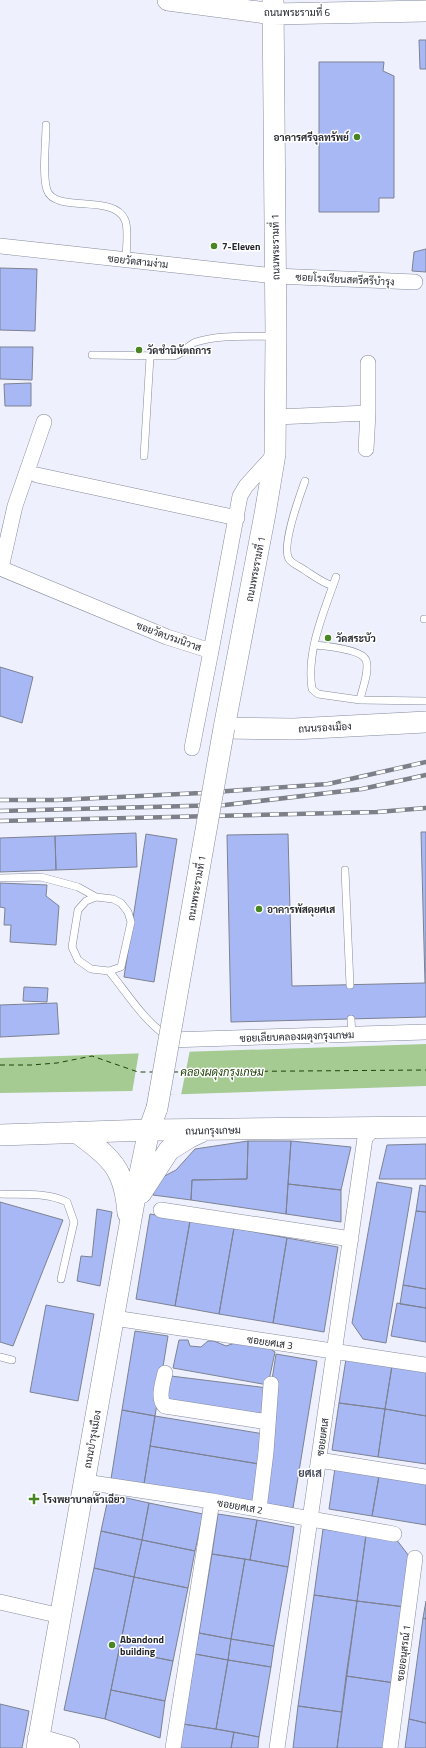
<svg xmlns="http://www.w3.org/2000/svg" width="426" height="1748" viewBox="0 0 426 1748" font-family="'Titillium Web',Sarabun,sans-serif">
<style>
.water{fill:#a5cb93}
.pier{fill:#eef1fd}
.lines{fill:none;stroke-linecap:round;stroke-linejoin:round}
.ferry{stroke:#1f4308;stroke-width:1;stroke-dasharray:5 4;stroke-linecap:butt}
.building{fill:#a8b8f4;stroke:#7d8292}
.lane-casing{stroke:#868b9c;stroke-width:8}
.street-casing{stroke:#868b9c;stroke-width:16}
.secondary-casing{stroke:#868b9c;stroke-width:22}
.lane{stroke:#fff;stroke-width:7}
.street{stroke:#fff;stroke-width:15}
.secondary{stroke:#fff;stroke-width:21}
.rail-casing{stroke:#7e8089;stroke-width:4.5}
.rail{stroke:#fff;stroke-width:3;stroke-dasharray:9;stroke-linecap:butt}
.secondary-bridge-casing{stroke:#868b9c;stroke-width:22;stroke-linecap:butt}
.secondary-bridge{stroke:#fff;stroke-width:21}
.poi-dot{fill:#488523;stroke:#fff;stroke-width:1.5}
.labels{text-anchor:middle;stroke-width:3;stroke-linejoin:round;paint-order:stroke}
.street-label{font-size:10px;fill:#26282f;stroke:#fff}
.poi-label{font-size:10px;font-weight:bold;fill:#26282f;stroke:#fff;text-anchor:start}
.water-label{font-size:11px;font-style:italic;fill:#1f4308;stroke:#fff}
.neighbourhood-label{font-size:11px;font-weight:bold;fill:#454958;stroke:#fff}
</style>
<rect width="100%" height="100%" fill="#eef1fd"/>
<path class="water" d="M426,1044V1086L159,1095L132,1091L0,1093V1058Z"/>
<path class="pier" d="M190,1050L181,1095L132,1093L139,1052Z"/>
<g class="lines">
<path class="ferry" d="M0,1065H31L57,1063L92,1056L138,1072H154
M173,1072L426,1070"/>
</g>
<path class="building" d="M419,40H426V69H420Z
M319,62H384L383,71L394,76V198H379V212H319Z
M426,249V272L412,271L414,252Z
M0,268L37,269L35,331L0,330Z
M0,347H33L32,380L0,379Z
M31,383V406H5L4,384Z
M0,667L33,677L22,723L0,716Z
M421,832H426V1017L231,1022L227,835L288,834L292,986L425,983Z
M136,833L137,867L56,870L55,836Z
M146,834L177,839L154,982L124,977Z
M55,836L56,870L0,872V838Z
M0,883L47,885L46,896L59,906L56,945L10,942L11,925H4L5,908L0,907Z
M24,987L48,988L47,1002L23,1001Z
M57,1003L59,1034L0,1037V1005Z
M248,1141H291L286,1214L191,1200L192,1180L247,1179Z
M248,1141L247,1179L192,1180L191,1200L153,1195L155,1181L176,1170L195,1149Z
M291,1141L351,1147L341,1190L288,1184Z
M426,1144V1179H379L387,1145Z
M377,1182L412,1188L386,1343L363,1339L352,1323Z
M288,1184L341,1190V1222L286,1214Z
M420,1185L426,1186V1212L416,1211Z
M0,1202L63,1220L13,1346L0,1342Z
M97,1209L112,1212L100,1286L77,1281L81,1256L92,1257Z
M416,1211L426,1212V1289L403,1285Z
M150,1214L190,1221L175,1306L136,1299Z
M190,1221L234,1228L219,1314L175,1306Z
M234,1228L287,1238L273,1323L219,1314Z
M287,1238L338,1247L324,1332L273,1323Z
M403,1285L426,1289V1308L400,1304Z
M397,1303L426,1308V1342L391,1336Z
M46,1305L94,1314L78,1401L30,1392Z
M135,1331L168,1336L155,1416L122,1410Z
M179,1340H188L190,1346L201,1347L208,1341H214L226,1346L238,1342L269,1348L275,1352L268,1385L173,1368Z
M276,1354L317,1361L293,1508L253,1502Z
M346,1359L392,1366L385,1409L339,1403Z
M392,1366L426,1371V1416L385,1409Z
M171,1376L268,1388L265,1421L166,1403Z
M339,1403L385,1409L378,1457L332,1450Z
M385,1409L426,1416V1464L378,1457Z
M122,1410L155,1416L144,1484L111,1479Z
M155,1416L264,1434L259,1464L150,1446Z
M150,1446L259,1464L253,1502L144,1484Z
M335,1468L379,1476L372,1516L329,1509Z
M379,1476L426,1484V1525L372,1516Z
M109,1494L149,1503L142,1540L101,1531Z
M149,1503L203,1514L195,1551L142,1540Z
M218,1514L257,1520L250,1560L212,1554Z
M257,1520L294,1527L288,1567L250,1560Z
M323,1529L366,1535L357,1601L314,1595Z
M101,1531L142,1540L134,1577L94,1568Z
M366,1535L396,1539L409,1556L405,1607L357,1601Z
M142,1540L195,1551L188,1588L134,1577Z
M212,1554L245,1559L231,1639L199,1633Z
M245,1559L288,1567L274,1646L231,1639Z
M94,1568L134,1577L105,1719L64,1710Z
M134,1577L188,1588L173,1661L119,1650Z
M314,1595L357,1601L342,1712L298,1706Z
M357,1601L405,1607L395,1683L346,1676Z
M426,1601V1619L423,1618Z
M423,1618L426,1619V1723L409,1719Z
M199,1633L231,1639L228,1660L195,1654Z
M231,1639L274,1646L271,1667L228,1660Z
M119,1650L173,1661L165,1701L111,1690Z
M195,1654L228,1660L216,1729L183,1724Z
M228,1660L271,1667L259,1737L216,1729Z
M346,1676L395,1683L386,1748H337Z
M111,1690L165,1701L160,1738L105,1719Z
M0,1704L29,1711L22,1748H0Z
M298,1706L342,1712L337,1748H293Z
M409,1719L426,1723V1748H405Z
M183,1724L234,1732L231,1748H179Z
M234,1732L259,1737L258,1748H231Z"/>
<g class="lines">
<defs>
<path id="lane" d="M46,125C46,142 42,175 47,190C55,214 114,193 125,220C129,228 126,250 126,260
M92,355L173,356C183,355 187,345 196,342C220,334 250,337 275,336
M144,456L150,357
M305,481C300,495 281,546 289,559C292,564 301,567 306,571C315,577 323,583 333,586
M336,577C324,612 306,651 312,689L318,694L360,700
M424,619H426
M314,645C325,646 361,649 366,660C370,671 362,689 360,700L426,701
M345,870L350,985
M0,878L41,877L78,887L96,897
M109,971L121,967L131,922L128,912L121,903L113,899L96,897L86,901L78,910L72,947L78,960L91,969L109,971C127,993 144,1021 168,1037
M351,1019L352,1035
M0,1194C22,1195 46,1192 67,1202L74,1222L61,1279
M0,1357L12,1360"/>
<path id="street" d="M0,246L275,276L415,282
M276,417L368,413
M366,449L368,413V363
M37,475L237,518
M0,568L167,637L211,651L240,496L246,486L275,454
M1,568L15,506L44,422
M192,748L211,651
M169,1040L426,1032
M161,1210L351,1239
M114,1318L426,1365
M165,1373C163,1382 157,1399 165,1406L268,1422
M319,1460L426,1477
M85,1482L212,1501L394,1534
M259,1509L266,1452L271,1384
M0,1602L61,1616
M173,1748L212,1501
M277,1748L365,1138L374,1128
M390,1748L415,1558"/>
<path id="secondary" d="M168,0L273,14L426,11
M273,0L276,336L275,454L265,514L224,728L294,729L426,722
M76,1132C91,1143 113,1158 120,1176C125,1187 127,1201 128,1213
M0,1135L149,1130L426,1127
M141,1193L169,1150L190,1137L201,1132
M38,1739L69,1748
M37,1748L134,1202L149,1130L157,1108"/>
</defs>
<use href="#lane" class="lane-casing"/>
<use href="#street" class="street-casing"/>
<use href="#secondary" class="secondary-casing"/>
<use href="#lane" class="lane"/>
<use href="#street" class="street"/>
<use href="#secondary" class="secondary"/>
<defs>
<path id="rail" d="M0,800H57L201,793L328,784L426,762
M0,811L225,805L362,789L426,775
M0,821L377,812L426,808"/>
</defs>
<use href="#rail" class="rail-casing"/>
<use href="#rail" class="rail"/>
<defs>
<path id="secondary-bridge" d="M157,1108L224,728"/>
</defs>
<use href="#secondary-bridge" class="secondary-bridge-casing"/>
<use href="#secondary-bridge" class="secondary-bridge"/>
</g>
<g class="poi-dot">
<circle cx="357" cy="137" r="4"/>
<circle cx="214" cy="246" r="4"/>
<circle cx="139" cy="350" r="4"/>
<circle cx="328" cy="638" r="4"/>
<circle cx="259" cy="909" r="4"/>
<path d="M32 1493h4v4h4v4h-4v4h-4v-4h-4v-4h4z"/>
<circle cx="112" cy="1645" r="4"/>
</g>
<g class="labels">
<g class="street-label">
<text x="297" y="16">ถนนพระรามที่ 6</text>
<text transform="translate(275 247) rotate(-91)" y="4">ถนนพระรามที่ 1</text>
<text transform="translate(138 261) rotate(6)" y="4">ซอยวัดสามง่าม</text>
<text transform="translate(345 279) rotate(3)" y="4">ซอยโรงเรียนสตรีศรีบำรุง</text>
<text transform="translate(255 569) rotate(-79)" y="4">ถนนพระรามที่ 1</text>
<text transform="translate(169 636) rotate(20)" y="4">ซอยวัดบรมนิวาส</text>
<text transform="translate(325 727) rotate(-3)" y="4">ถนนรองเมือง</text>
<text transform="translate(196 888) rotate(-80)" y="4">ถนนพระรามที่ 1</text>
<text transform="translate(297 1036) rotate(-2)" y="4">ซอยเลียบคลองผดุงกรุงเกษม</text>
<text transform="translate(213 1130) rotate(-1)" y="4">ถนนกรุงเกษม</text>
<text transform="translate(270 1342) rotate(8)" y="4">ซอยยศเส 3</text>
<text transform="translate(322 1437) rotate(-82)" y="4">ซอยยศเส</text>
<text transform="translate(92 1439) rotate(-80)" y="4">ถนนบำรุงเมือง</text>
<text transform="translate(240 1506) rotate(10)" y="4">ซอยยศเส 2</text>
<text transform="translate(403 1653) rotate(-83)" y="4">ซอยอนุสรณ์ 1</text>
</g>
<g class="poi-label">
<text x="349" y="141" text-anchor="end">อาคารศรีจุลทรัพย์</text>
<text x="222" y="250">7-Eleven</text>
<text x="147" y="354">วัดชำนิหัตถการ</text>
<text x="336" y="642">วัดสระบัว</text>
<text x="267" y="913">อาคารพัสดุยศเส</text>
<text x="43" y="1503">โรงพยาบาลหัวเฉียว</text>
<text x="120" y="1643">Abandond<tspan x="120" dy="12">building</tspan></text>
</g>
<g class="water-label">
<text x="222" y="1076">คลองผดุงกรุงเกษม</text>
</g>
<g class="neighbourhood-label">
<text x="310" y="1477">ยศเส</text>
</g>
</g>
</svg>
